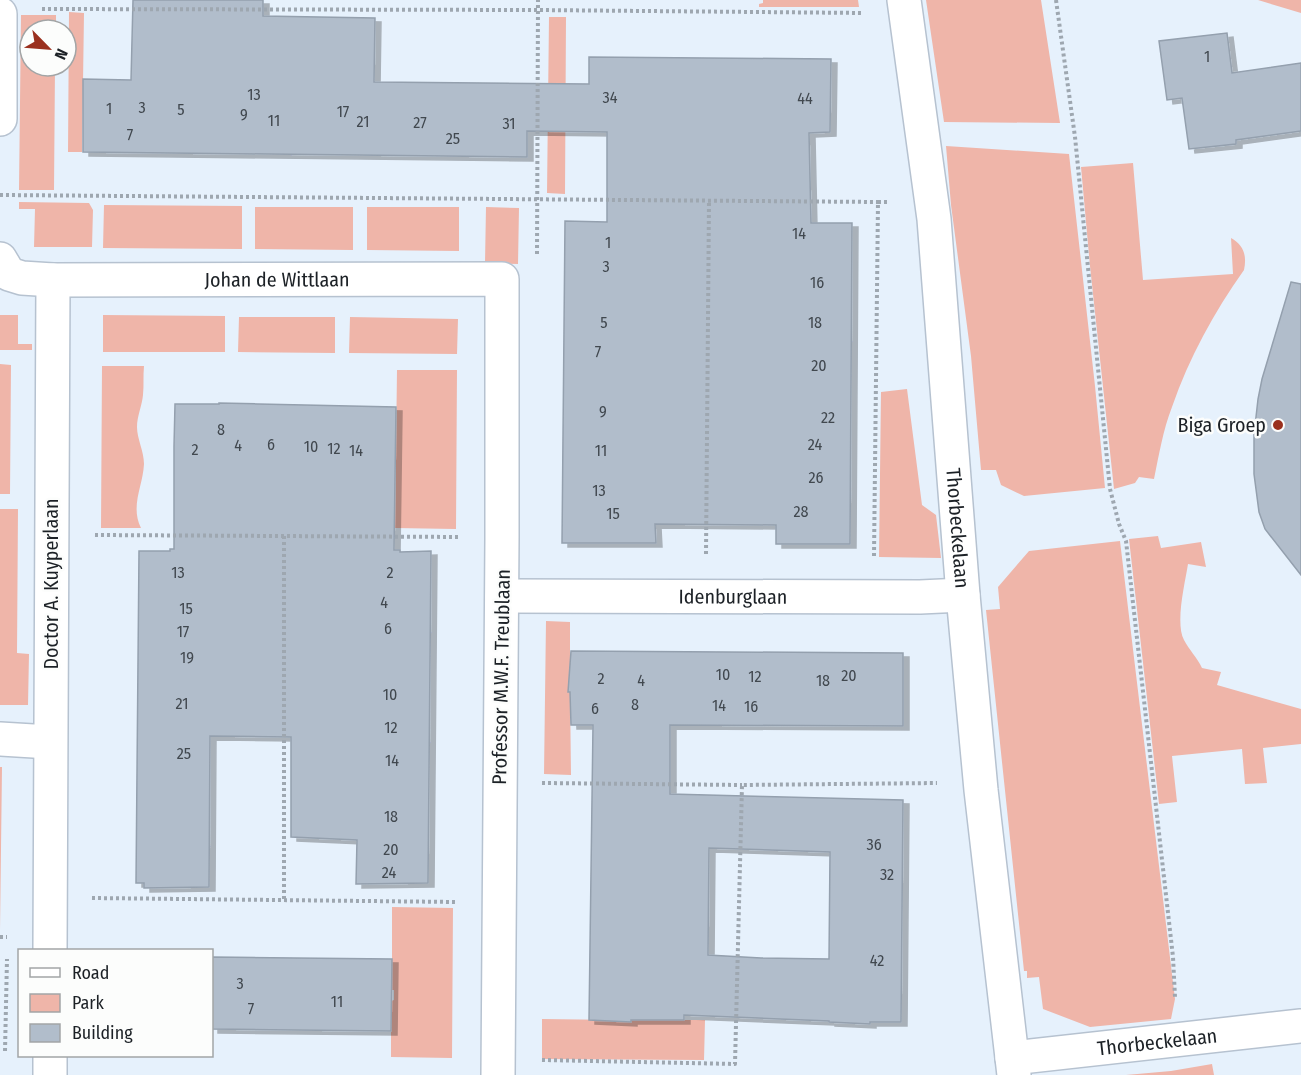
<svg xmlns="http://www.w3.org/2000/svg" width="1301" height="1075" viewBox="0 0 1301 1075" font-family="'Fira Sans Condensed',sans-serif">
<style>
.green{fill:#efb5a9}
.building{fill:#b1bdcb;stroke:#94a0ae;stroke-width:1.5;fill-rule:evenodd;filter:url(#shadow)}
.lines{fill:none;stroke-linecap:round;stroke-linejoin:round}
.street-casing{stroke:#b6c2d0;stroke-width:36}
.path{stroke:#9ea7b0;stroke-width:4;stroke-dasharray:3 3;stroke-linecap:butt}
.street{stroke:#fff;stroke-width:33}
.poi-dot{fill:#9a301e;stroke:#fcfdfc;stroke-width:2}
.labels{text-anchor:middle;stroke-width:5;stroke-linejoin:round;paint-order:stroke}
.number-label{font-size:16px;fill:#41484f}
.street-label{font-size:20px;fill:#1c2126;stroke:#fcfdfc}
.poi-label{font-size:20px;fill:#1c2126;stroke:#fcfdfc;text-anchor:end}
</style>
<defs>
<filter id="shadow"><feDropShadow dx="6" dy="4" stdDeviation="0" flood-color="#0004"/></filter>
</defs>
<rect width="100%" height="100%" fill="#e6f1fc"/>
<path class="green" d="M763,0H858L859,7H759V4L763,3Z
M926,0H1041L1060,123L944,122Z
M1258,0H1301V13Z
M69,12L84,13L82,152H68Z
M21,15H56V30H30V66H55L54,190H19Z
M549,17H566L565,194L547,193Z
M946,146L1069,154L1095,386L1105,488L1024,496L1001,485L996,470H981L971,356L951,205Z
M1133,163L1143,280L1233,274L1231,238C1244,245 1247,256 1244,270C1214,312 1189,358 1172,407C1163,430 1159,455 1154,479L1139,477L1135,483L1114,489L1090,266L1081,167Z
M19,202L89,203L93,210L92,247H34L35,209H19Z
M104,205L242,206V249L103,248Z
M255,207H353V250L255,249Z
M367,207H459V251L367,250Z
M486,207L519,208L518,264L485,263Z
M0,315H18V344H32V350H0Z
M103,315L225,316V352H103Z
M239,317H335V353L238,352Z
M350,317L458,319L457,354L349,353Z
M0,364L11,365L10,494H0Z
M102,366H144C143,376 144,385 143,395C142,406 137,416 137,427C137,439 144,451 144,464C143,486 130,506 141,528H101Z
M397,370H457L456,529L395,528Z
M907,389L922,505L936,515L941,558L879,557L881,392Z
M0,509H18L17,653L29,654L28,705H0Z
M1158,536L1161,548L1201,542L1206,567L1188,564C1185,583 1175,623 1184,640C1189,650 1197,657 1202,668L1221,672L1217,685L1301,709V744L1263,748L1267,783L1245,784L1242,749L1172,756L1177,802L1159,804L1129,539Z
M1120,541L1175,999L1171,1019L1090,1027L1043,1009L1039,977L1027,978V971H1024L986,610L1000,609L998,587L1029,551Z
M546,621L570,622V681L568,682V692H570L571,775L544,774Z
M0,767H2L0,930Z
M392,907L453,908L452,1058L391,1057V1001L394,1000V990H392Z
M542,1019L620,1020V1022H631V1020H705L704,1060L542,1059Z
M1212,1064L1214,1075H1126L1171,1071Z"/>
<path class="building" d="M133,0H263V16L375,18L374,82L589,84V57L831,59L830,132L809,133L811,223H852L850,544H776V525L655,524L656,543H562L565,221L607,222V132L527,131V157L83,152V79L131,80Z
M1227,33L1232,73L1301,63V131L1236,140V144L1189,149L1182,98L1167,100L1159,41Z
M1291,282L1301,284V575L1265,529L1259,512L1254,474V435L1258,399L1262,379Z
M219,403L396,407L394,550H400V552L431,551L428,883L356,884L357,840L291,837V737L210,736L209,887L144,888V883H136L139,551H170V549H174V446L175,404H219Z
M571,651L903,653V726L670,725V794L903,800L901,1022H870V1024L829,1022V1021L684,1015V1020H631V1022L589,1020L593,725H571L570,692H568ZM709,848L830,852L829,959L761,958L708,955Z
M212,957L392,959L391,1031L212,1029Z"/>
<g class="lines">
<defs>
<g id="street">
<path id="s1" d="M904,0L934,219L963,595L981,790L1014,1075"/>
<path d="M0,14V119"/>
<path d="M0,259L9,274L22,278L53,280L50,950"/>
<path id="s2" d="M53,280L502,279V538L498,1075"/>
<path id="s3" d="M502,596L920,597L963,595"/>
<path d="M0,739L50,742"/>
<path d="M50,1056V1075"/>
<path id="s4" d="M1012,1058L1301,1026"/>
</g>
</defs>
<use href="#street" class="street-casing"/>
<path class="path" d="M1056,0L1075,137L1110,489L1119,524L1126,541L1173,957L1175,997
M42,9L538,10L863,13
M0,195L878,202
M537,254L538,0
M95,535L460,537
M284,536V900
M706,554L709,201
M874,556L878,202H888
M542,783L742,785
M92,898L457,902
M0,937H7
M5,1051L7,959
M542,1060L735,1064L742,785L937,783"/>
<use href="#street" class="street"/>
</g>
<circle class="poi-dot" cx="1278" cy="425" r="6"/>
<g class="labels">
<g class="number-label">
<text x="1207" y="62">1</text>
<text x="254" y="100">13</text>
<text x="610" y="103">34</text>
<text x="805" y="104">44</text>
<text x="142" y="113">3</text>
<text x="109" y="114">1</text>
<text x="181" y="115">5</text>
<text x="343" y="117">17</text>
<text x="244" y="120">9</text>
<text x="274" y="126">11</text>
<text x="363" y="127">21</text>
<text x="420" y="128">27</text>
<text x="509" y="129">31</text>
<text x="130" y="140">7</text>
<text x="453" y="144">25</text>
<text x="799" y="239">14</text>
<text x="608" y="248">1</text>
<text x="606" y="272">3</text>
<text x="817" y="288">16</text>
<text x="604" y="328">5</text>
<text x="815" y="328">18</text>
<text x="598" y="357">7</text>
<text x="819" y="371">20</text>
<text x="603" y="417">9</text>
<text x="828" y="423">22</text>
<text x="221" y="435">8</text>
<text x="271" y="450">6</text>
<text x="815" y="450">24</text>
<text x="238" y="451">4</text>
<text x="311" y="452">10</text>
<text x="334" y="454">12</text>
<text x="195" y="455">2</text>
<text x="356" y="456">14</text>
<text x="601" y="456">11</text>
<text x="816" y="483">26</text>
<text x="599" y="496">13</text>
<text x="801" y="517">28</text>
<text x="613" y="519">15</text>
<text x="178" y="578">13</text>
<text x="390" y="578">2</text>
<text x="384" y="608">4</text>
<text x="186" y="614">15</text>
<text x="388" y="634">6</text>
<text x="183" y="637">17</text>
<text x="187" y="663">19</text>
<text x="723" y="680">10</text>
<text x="849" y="681">20</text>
<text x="755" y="682">12</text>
<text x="601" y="684">2</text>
<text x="641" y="686">4</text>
<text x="823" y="686">18</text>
<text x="390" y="700">10</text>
<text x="182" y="709">21</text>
<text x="635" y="710">8</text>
<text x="719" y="711">14</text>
<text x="751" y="712">16</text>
<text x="595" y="714">6</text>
<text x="391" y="733">12</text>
<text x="184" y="759">25</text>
<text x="392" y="766">14</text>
<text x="391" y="822">18</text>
<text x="874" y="850">36</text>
<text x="391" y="855">20</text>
<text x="389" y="878">24</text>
<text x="887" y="880">32</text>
<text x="877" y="966">42</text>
<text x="240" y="989">3</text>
<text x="337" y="1007">11</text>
<text x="251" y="1014">7</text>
</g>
<g class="street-label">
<text dy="7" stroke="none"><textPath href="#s2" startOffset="224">Johan de Wittlaan</textPath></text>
<text dy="7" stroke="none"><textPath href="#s1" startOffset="531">Thorbeckelaan</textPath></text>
<text transform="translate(51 584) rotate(-90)" y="7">Doctor A. Kuyperlaan</text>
<text dy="7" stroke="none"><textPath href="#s3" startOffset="231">Idenburglaan</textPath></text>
<text transform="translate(501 677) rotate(-89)" y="7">Professor M.W.F. Treublaan</text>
<text dy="7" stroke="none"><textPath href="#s4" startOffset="146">Thorbeckelaan</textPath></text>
</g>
<g class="poi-label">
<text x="1266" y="432">Biga Groep</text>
</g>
</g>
<rect x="18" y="949" width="195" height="108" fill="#fcfdfc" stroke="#a2a5a6" stroke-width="1.5"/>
<rect x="30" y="968" width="30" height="9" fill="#ffffff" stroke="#a2a5a6" stroke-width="1.5"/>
<text x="72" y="979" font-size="18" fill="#1c2126">Road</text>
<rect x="30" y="994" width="30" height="18" fill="#efb5a9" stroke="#a2a5a6" stroke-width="1.5"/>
<text x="72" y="1009" font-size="18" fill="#1c2126">Park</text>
<rect x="30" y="1024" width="30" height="18" fill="#b1bdcb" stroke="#a2a5a6" stroke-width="1.5"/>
<text x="72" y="1039" font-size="18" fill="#1c2126">Building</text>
<g transform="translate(48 48) rotate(115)"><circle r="28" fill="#fcfdfc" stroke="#a2a5a6" stroke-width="1.5"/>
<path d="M0-4.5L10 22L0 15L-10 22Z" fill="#9a301e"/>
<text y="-9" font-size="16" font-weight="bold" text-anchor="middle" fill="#1c2126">N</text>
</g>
</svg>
